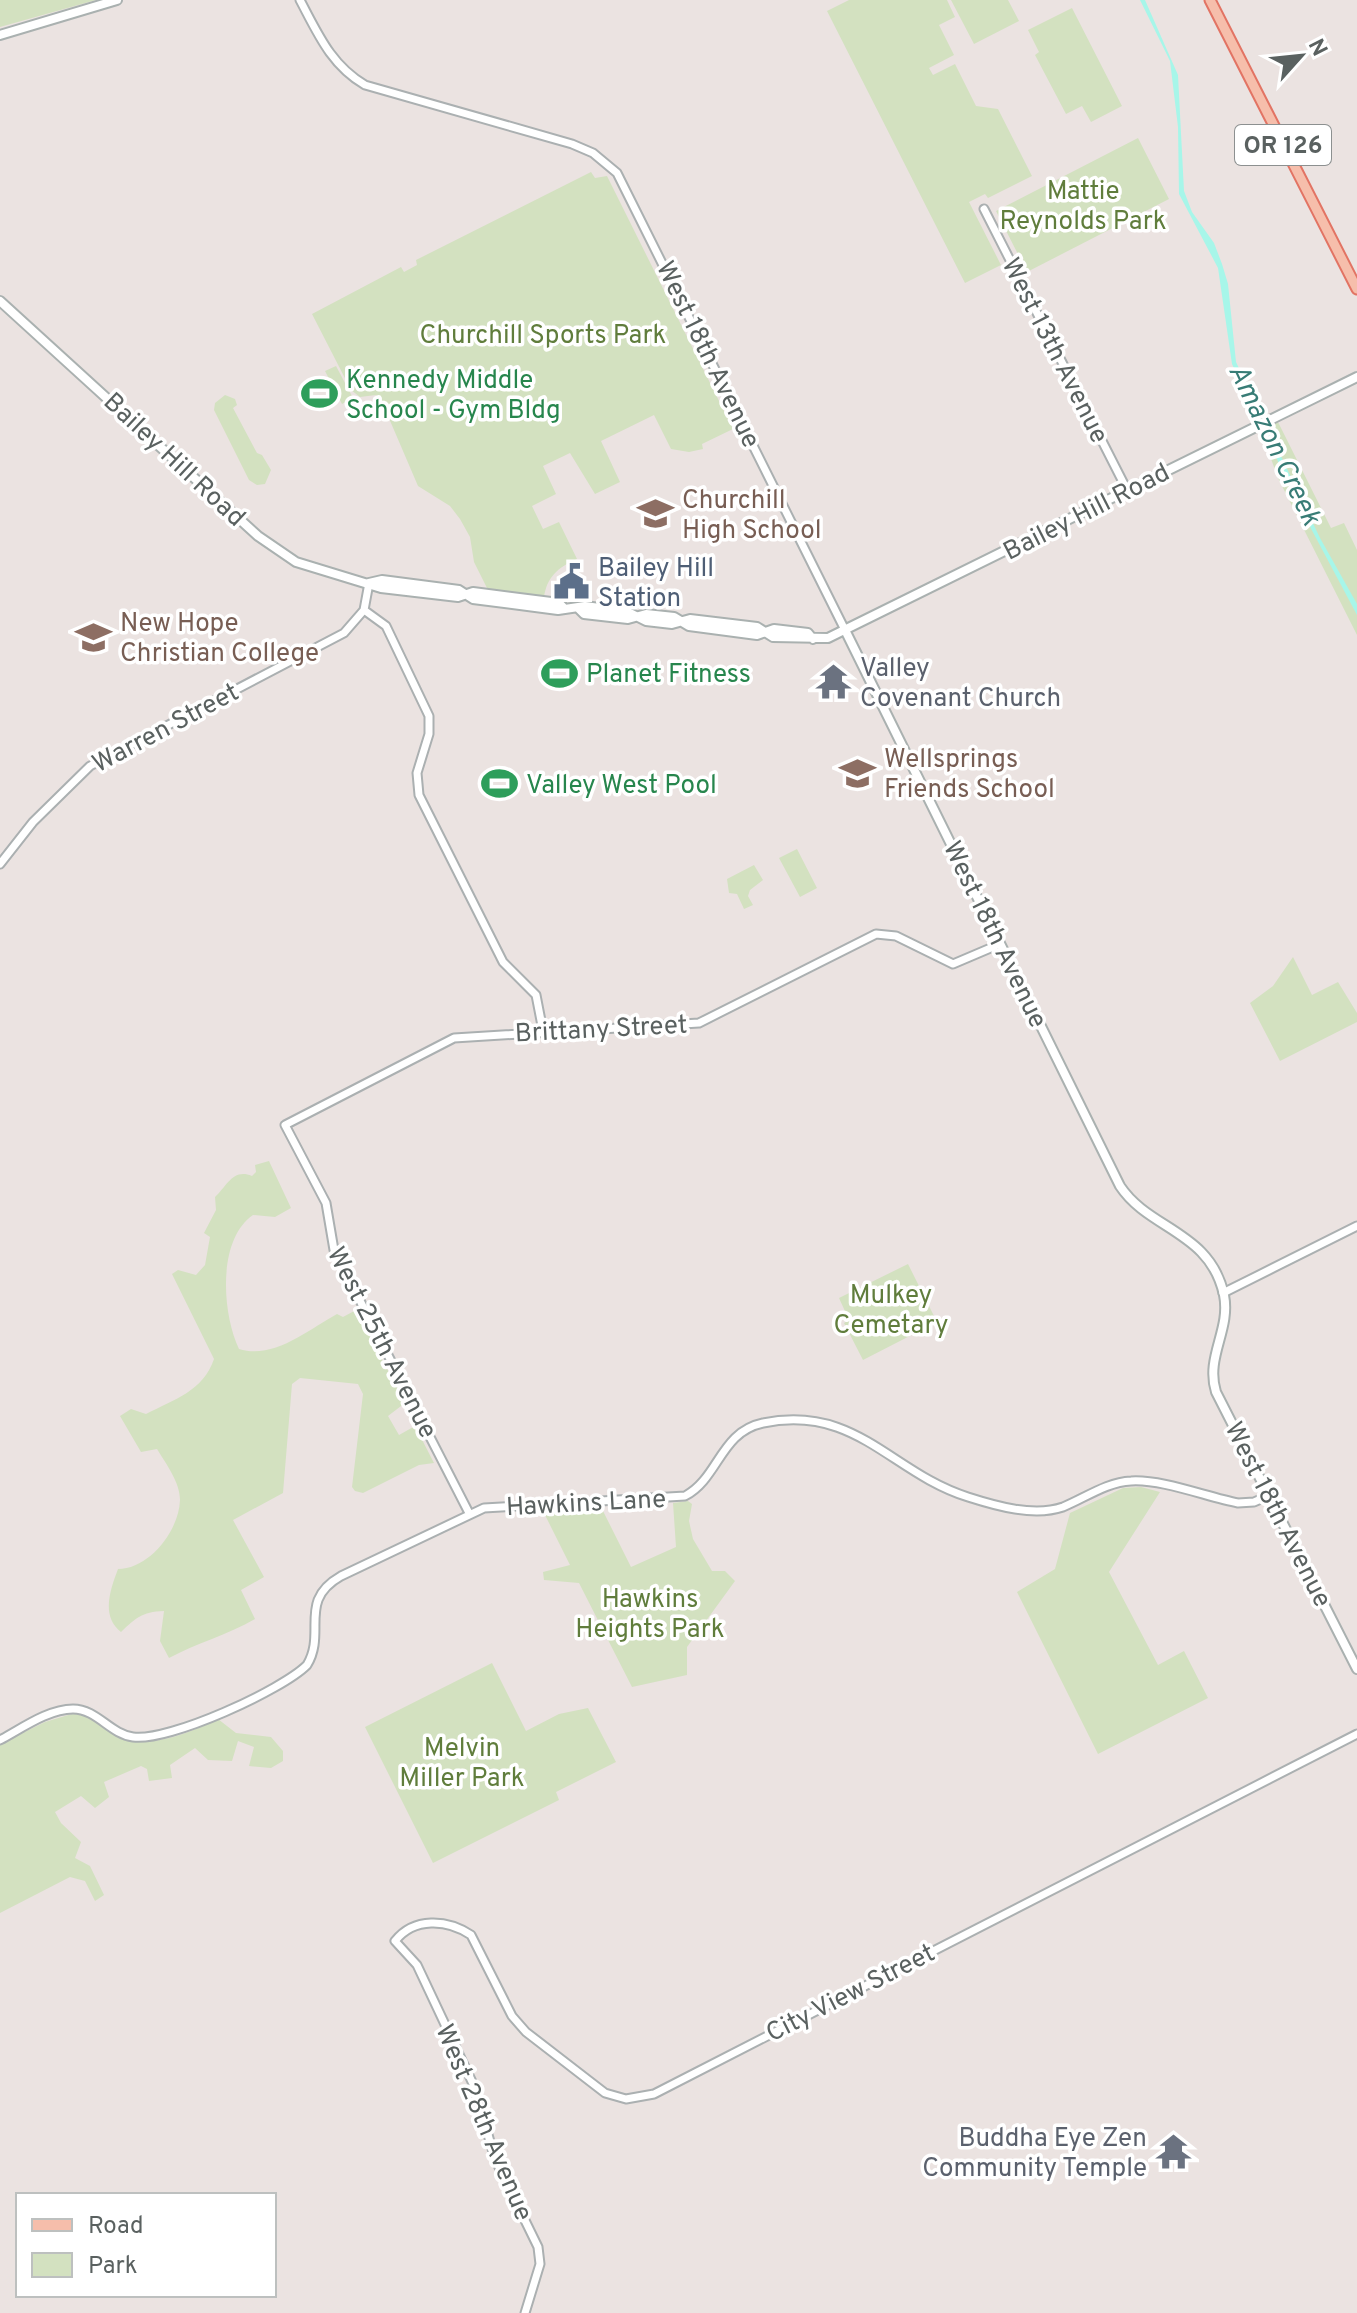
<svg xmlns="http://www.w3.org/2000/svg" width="1357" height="2313" viewBox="0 0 1357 2313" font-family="Overpass,sans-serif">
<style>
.green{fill:#d3e1c0}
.water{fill:#a7f6e9}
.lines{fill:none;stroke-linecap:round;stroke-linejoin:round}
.tertiary-casing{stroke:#abb0b1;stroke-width:11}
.secondary-casing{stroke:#aab1b0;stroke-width:12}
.primary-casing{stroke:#e27464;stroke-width:13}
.tertiary{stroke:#fff;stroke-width:7}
.secondary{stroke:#fff;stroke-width:8}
.primary{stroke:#f6beab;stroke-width:9}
.labels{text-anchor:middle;stroke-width:7;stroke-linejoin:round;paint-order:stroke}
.shield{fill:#fff;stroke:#8c9090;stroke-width:2}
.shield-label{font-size:24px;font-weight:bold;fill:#5a6160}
.park-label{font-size:26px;fill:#607d3c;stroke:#fff}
.street-label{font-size:26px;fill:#5a6160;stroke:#fff}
.leisure-label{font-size:26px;fill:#27864d;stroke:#fff;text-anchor:start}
.education-label{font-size:26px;fill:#785e54;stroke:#fff;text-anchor:start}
.service-label{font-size:26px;fill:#4e5e75;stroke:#fff;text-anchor:start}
.worship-label{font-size:26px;fill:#5b616d;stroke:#fff;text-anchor:start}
.water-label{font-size:28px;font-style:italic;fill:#387c76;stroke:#fff}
</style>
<rect width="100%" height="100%" fill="#ebe3e1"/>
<path class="green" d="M0,0H96L0,27Z
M849,0H947L955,17L939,25L954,55L929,68L933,75L955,64L976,106L998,109L1032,176L988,198L985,194L969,202L1001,265L965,283L827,11Z
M951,0H1008L1019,21L974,44Z
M1072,8L1122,106L1091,122L1082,106L1066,114L1035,55L1039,52L1028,30Z
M1138,138L1169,199L1027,272L996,211Z
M591,172L595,178L607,176L733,429L702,444L703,449L689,452L671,449L654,415L601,441L620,482L595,494L570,453L543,466L556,494L532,506L543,529L559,522L577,559C558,567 546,578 544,598L488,590L474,562L470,537L460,519L450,506L418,486L382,402L376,395L360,397L351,390L312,314L401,267L404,272L417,265L416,260Z
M336,366L353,398L342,404L325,371Z
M225,395L235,399L237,405L233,408L257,453L262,455L271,470L265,484L257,485L249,480L214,410L215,403Z
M1278,422L1331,528L1344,523L1357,550V635L1278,478L1261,431Z
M797,849L817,888L800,897L779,858Z
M754,865L763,880L750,890L748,896L753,905L744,909L737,894L729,893L727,879Z
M1293,957L1312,995L1338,982L1357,1013V1022L1280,1061L1250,1003L1273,986Z
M269,1161L291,1208L275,1217L253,1215C217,1240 222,1313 239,1349C273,1360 308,1330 337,1314L343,1317L356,1310L405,1403L388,1416L399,1435L415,1426L434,1463L419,1465L363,1493L355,1491L352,1487L363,1394L358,1384L300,1378L292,1384L283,1493L233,1520L264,1577L241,1590L255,1619C227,1635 197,1643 169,1658L160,1641L164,1611C141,1612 136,1618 121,1632C100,1616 111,1588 118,1569C149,1569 179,1531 180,1500C180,1482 166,1464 157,1449L141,1452L120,1416L131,1409L146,1414C175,1399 203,1391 214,1359L172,1274L178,1270L196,1275L205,1265L210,1237L204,1233L216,1210L215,1197C227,1186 233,1168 252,1176L256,1172L255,1165Z
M908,1264L937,1322L863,1360L844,1323L849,1320L839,1298Z
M1141,1487L1160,1492L1109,1572L1158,1665L1184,1651L1208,1698L1098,1754L1017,1592L1055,1569L1070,1513L1123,1488Z
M688,1501L692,1504L689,1521L693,1539L712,1571H725L735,1581L687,1647V1675L632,1687L579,1583L544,1580L543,1572L570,1565L542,1509L601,1507L631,1567L676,1547L673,1503Z
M492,1663L526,1731L559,1714L588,1708L616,1762L556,1792L559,1800L433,1863L365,1727Z
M75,1713C92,1716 100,1726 114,1734C145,1752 189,1733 218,1719L236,1733L271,1737L283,1751V1761L271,1768L249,1766L254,1747L238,1741L232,1761L208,1760L195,1748L170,1765L172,1778L149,1781L147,1769L141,1766L104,1782L109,1797L95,1808L81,1796L55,1812L61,1823L81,1842L75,1858L90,1866L104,1895L95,1901L85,1881L70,1877L0,1913V1744L45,1722Z"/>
<path class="water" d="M1140,0H1145L1178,75L1184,191L1192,212L1214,243L1222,264L1228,284L1236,362L1320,538L1357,604V615L1299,506L1232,364L1218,268L1179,194L1178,127L1170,61Z"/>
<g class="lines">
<defs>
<path id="tertiary" d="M300,0C318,34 331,65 365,85L572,144L593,153L617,173L846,632
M984,209L1127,490
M364,610L386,626L429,716V734L417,773L419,795L503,962L536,995L543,1031
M0,864L33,822L90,766L344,633L364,610L369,583
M1223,1293L1357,1226
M469,1513L334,1250L326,1203L285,1125L454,1038L699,1023L876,934L896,936L953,964L1000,944
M0,1740C21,1729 48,1709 73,1709C97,1709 110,1734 133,1737C169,1742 282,1690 307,1665C327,1632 297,1601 341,1576L484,1508L685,1496C719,1478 720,1432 763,1423C856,1404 891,1473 968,1497C996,1506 1034,1517 1063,1507C1085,1498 1107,1482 1131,1481C1162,1479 1207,1497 1238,1503L1254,1502L1270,1495
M525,2313L540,2264L538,2247L495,2159L474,2086L417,1965L395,1941C414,1917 447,1919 471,1935L512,2016L526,2032L605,2093L626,2099L654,2094L1357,1734"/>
<path id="secondary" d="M0,35L117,0
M0,301L258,536L296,562L381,588L458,597L473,592L559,603L563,607
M369,583L382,580L459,590L473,599L558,610L585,606L628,612L646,621L672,624L690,619L757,627L773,637L828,638L1357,377
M579,609L584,614L628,619L646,614L674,617L689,626L757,635L774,629L808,633L813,639
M846,632L1120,1186C1149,1230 1210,1231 1224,1295C1231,1330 1205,1357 1216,1392L1357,1669"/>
<path id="primary" d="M1210,0L1357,289"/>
</defs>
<use href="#tertiary" class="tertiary-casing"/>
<use href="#secondary" class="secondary-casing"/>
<use href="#primary" class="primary-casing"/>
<use href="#tertiary" class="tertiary"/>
<use href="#secondary" class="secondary"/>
<use href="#primary" class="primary"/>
</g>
<defs>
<symbol id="stadium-bare" viewBox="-9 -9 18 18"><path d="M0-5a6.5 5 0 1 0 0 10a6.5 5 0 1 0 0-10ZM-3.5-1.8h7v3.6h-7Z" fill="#2e9e5b" stroke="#fff" stroke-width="2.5" paint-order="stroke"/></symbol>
<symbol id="school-bare" viewBox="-9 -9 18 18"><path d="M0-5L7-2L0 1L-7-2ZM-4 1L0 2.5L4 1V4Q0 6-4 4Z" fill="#8d6e63" stroke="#fff" stroke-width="2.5" paint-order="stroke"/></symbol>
<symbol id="civic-bare" viewBox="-9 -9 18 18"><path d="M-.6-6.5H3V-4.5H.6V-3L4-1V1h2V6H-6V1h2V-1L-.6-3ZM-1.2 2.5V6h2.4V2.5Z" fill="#5c6f8a" stroke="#fff" stroke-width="2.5" paint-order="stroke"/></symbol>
<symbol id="university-bare" viewBox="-9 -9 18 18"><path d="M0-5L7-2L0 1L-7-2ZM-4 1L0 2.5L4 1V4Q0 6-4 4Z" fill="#8d6e63" stroke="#fff" stroke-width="2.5" paint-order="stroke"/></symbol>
<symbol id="temple-bare" viewBox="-9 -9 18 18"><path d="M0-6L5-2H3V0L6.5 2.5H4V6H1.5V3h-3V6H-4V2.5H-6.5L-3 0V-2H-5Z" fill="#6b7280" stroke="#fff" stroke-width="2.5" paint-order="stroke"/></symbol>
</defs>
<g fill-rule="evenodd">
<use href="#stadium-bare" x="294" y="368" width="51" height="51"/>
<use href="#school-bare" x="630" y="488" width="51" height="51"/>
<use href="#civic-bare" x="546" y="556" width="51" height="51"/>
<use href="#university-bare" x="68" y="612" width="51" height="51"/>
<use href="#stadium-bare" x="534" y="648" width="51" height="51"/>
<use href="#temple-bare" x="808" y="656" width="51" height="51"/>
<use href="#school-bare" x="832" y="748" width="51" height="51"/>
<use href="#stadium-bare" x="474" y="758" width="51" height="51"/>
<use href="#temple-bare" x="1148" y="2126" width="51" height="51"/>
</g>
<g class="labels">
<rect class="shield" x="1235" y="125" width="96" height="40" rx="6"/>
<g class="shield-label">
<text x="1283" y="153">OR 126</text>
</g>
<g class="park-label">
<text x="1083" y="199">Mattie<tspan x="1083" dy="30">Reynolds Park</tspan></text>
<text x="543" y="343">Churchill Sports Park</text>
<text x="891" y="1303">Mulkey<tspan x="891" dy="30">Cemetary</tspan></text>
<text x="650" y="1607">Hawkins<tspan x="650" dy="30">Heights Park</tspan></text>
<text x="462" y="1756">Melvin<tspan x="462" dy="30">Miller Park</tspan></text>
</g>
<g class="street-label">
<text transform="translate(1056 350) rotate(63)" y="9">West 13th Avenue</text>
<text transform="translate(709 354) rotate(64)" y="9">West 18th Avenue</text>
<text transform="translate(175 459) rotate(43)" y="9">Bailey Hill Road</text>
<text transform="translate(1086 511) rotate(-27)" y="9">Bailey Hill Road</text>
<text transform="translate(165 727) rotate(-28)" y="9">Warren Street</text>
<text transform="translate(996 934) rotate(64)" y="9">West 18th Avenue</text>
<text transform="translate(601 1028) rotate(-3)" y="9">Brittany Street</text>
<text transform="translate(383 1342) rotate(63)" y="9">West 25th Avenue</text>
<text transform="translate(586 1502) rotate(-3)" y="9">Hawkins Lane</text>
<text transform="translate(1279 1514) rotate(63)" y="9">West 18th Avenue</text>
<text transform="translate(850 1992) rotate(-27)" y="9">City View Street</text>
<text transform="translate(485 2122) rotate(67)" y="9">West 28th Avenue</text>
</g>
<g class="leisure-label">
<text x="346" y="388">Kennedy Middle<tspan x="346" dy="30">School - Gym Bldg</tspan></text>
<text x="586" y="682">Planet Fitness</text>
<text x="526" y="793">Valley West Pool</text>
</g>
<g class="education-label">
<text x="682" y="508">Churchill<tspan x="682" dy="30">High School</tspan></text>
<text x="120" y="631">New Hope<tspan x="120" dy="30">Christian College</tspan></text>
<text x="884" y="767">Wellsprings<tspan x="884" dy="30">Friends School</tspan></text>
</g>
<g class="service-label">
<text x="598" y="576">Bailey Hill<tspan x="598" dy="30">Station</tspan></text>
</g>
<g class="worship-label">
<text x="860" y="676">Valley<tspan x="860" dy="30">Covenant Church</tspan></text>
<text x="1147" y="2146" text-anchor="end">Buddha Eye Zen<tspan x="1147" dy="30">Community Temple</tspan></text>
</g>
<g class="water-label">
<text transform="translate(1276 444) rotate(64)" y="10">Amazon Creek</text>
</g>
</g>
<rect x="16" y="2193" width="260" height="104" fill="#ffffff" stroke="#bdc0bf" stroke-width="2"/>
<rect x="32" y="2219" width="40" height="12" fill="#f6beab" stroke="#bdc0bf" stroke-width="2"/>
<text x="88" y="2233" font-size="24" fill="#5a6160">Road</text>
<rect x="32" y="2253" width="40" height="24" fill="#d3e1c0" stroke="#bdc0bf" stroke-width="2"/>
<text x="88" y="2273" font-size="24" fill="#5a6160">Park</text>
<g transform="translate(1301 56) rotate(63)" stroke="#ffffff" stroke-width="6" paint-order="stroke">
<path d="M0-6L14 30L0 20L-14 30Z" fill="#5a6160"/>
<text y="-12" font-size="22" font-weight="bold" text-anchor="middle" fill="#5a6160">N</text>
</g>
</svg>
